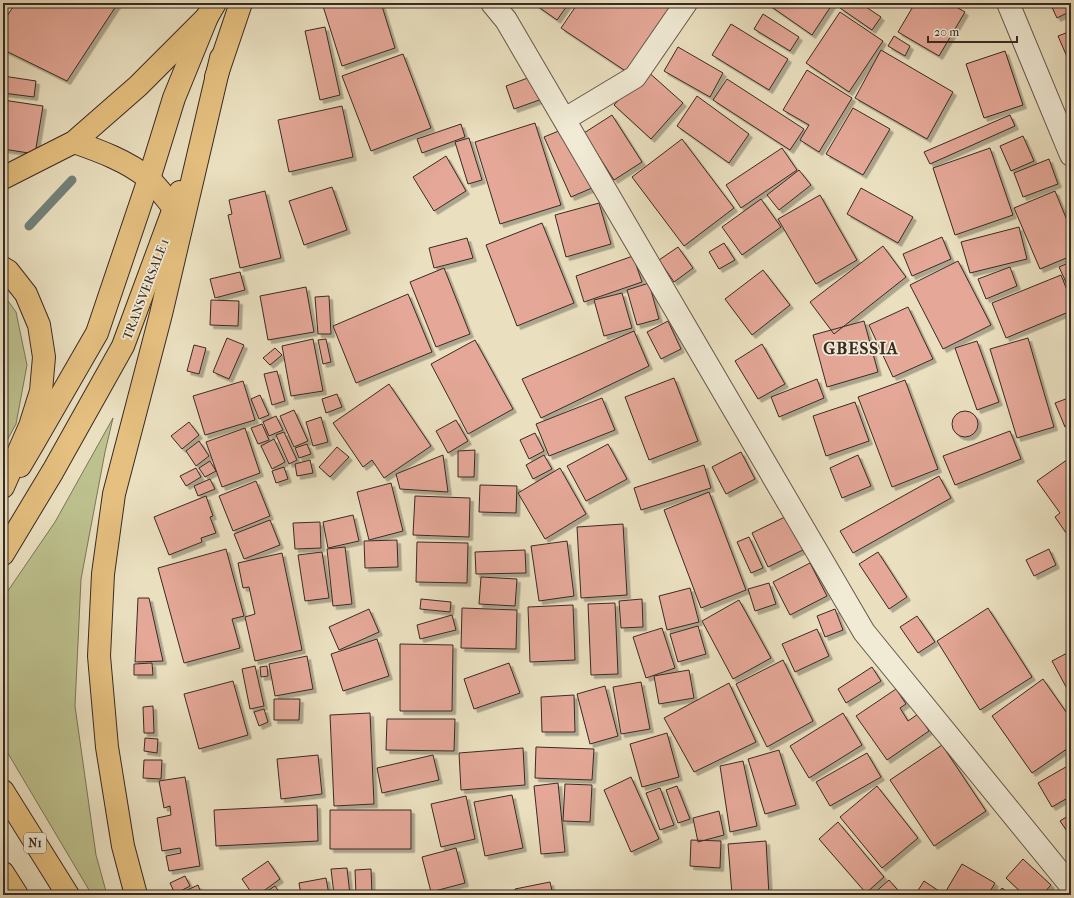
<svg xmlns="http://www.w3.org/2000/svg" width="1074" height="898" viewBox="0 0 1074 898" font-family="'IM FELL French Canon',serif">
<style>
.green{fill:#bdc18e;stroke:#7b7659}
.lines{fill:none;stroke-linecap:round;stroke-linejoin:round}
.stream{stroke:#72827a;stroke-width:9}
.building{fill:#e5a898;stroke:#392a24;filter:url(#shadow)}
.minor-casing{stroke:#65584b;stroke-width:24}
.major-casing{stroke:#392a24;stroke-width:24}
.highway-casing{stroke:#392a24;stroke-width:24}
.minor{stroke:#f1ebd6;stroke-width:22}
.major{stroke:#e5c080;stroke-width:22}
.highway{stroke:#e5c080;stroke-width:22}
.labels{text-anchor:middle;stroke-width:3.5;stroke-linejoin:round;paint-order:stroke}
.shield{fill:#f1ebd6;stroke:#706459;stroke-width:1}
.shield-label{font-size:12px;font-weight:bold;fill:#392a24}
.street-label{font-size:13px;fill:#392a24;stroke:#f1ebd6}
.district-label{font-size:17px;font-weight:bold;letter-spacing:1px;fill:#392a24;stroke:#f1ebd6}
</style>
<defs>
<filter id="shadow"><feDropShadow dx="3.5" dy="3.5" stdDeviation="0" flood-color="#0004"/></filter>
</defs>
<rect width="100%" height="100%" fill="#eae0c0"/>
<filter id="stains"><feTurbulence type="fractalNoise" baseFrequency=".005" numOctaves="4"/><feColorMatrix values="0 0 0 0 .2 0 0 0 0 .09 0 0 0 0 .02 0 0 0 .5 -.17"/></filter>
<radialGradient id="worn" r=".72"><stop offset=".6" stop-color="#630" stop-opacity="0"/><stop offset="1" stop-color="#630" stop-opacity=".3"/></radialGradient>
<path class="green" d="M3,294L16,312L27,365L16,424L3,448Z
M113,418L105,452L81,579L75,706L96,855L107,895H92L3,745V598L55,522Z"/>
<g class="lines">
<path class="stream" d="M29,226L72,180"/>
</g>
<path class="building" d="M21,3H118L67,81L4,50L3,22L15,4L19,6Z
M322,3H381L395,48L342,66Z
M533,3H569L557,20Z
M578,3H678L630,74L561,28Z
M766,3H833L812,35Z
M843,3H860L881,17L872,30L840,8Z
M915,3H949L965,12L939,56L898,32Z
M1050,3H1071V11L1057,18Z
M840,12L883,41L849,92L806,63Z
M763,14L799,37L790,51L754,29Z
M731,24L788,59L769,90L712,55Z
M325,27L340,95L320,100L305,31Z
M1071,31V66L1058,36Z
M894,36L910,46L905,56L888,46Z
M678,47L723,73L710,97L664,71Z
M881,50L953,92L927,139L855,98Z
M1005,51L1023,105L984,118L966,64Z
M403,54L431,128L371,151L342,76Z
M646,70L683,103L651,139L614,105Z
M807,70L852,98L819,152L800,140L809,125L783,110Z
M536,75L545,98L514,109L506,86Z
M3,76L36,81L34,97L3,93Z
M727,79L804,129L790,150L713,100Z
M697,96L749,134L729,163L677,126Z
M3,100L43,106L35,154L3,149Z
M342,106L353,157L289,172L278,120Z
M853,108L890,129L863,175L826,154Z
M612,115L642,162L614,180L584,133Z
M1010,115L1015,126L930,164L924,152Z
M535,123L561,205L500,224L475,142Z
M461,124L465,137L422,153L417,139Z
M566,128L592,188L571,197L544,137Z
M1023,136L1034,161L1011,171L1000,146Z
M469,138L482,180L468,184L455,142Z
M682,139L734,208L684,246L632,177Z
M782,148L797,170L741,208L726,185Z
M990,148L1013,215L955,235L933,168Z
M446,156L466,191L434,211L413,177Z
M1049,159L1058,184L1023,197L1014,173Z
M799,170L811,185L779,210L767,195Z
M332,187L347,230L304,245L289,201Z
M861,188L913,217L898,243L847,214Z
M265,191L281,258L240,268L228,215L232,214L229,200Z
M1055,191L1071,230V256L1040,269L1014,208Z
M820,195L857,260L816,284L778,219Z
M761,199L781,227L742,255L722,227Z
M599,203L611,244L566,257L555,215Z
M542,223L574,303L517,326L486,245Z
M1019,227L1027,259L970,273L961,242Z
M942,237L951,259L912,276L903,254Z
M467,238L473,258L434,268L429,248Z
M724,243L735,260L719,269L709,252Z
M883,246L906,277L834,334L810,302Z
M678,247L693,268L674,282L659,260Z
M633,256L642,282L584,302L576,276Z
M958,261L991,325L943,349L910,285Z
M1071,262V293L1059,267Z
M1010,267L1017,286L986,299L978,279Z
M444,268L470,334L436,347L410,282Z
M763,270L790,305L752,335L725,299Z
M240,272L245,290L215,298L210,279Z
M1061,275L1071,300V311L1006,338L992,303Z
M649,283L659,319L637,325L627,290Z
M306,287L314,332L268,340L260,296Z
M622,293L632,328L604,336L594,300Z
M408,294L432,352L356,383L333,326Z
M329,296L331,334H318L315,297Z
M211,300L239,301L238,326L210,325Z
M908,307L933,359L893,377L869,325Z
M668,321L681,349L661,359L647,332Z
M864,321L878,372L827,387L813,335Z
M634,331L649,366L541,418L522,379Z
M227,338L244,345L229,379L213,372Z
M1028,338L1054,427L1017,438L990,349Z
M313,339L323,391L291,396L282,346Z
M326,339L331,362L323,364L318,340Z
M475,340L513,409L468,434L431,364Z
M977,341L999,402L977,410L955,348Z
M762,344L785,384L758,399L735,361Z
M194,345L206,348L199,374L187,371Z
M275,348L282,355L270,365L263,358Z
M277,371L285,401L272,405L264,374Z
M674,378L698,441L649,460L625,397Z
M817,379L824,398L779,417L771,397Z
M905,380L938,469L892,487L858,397Z
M243,381L255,420L205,435L193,396Z
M389,384L431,446L384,478L372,460L363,467L333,423Z
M337,394L342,407L326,413L322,399Z
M260,395L269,415L259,419L251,399Z
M1071,397V424L1065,427L1055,403Z
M602,398L615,430L549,456L536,424Z
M855,402L869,441L826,456L813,416Z
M294,410L308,441L294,447L280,416Z
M952 424a13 13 0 1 1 26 0a13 13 0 1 1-26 0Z
M276,416L283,430L269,436L263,422Z
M321,417L328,442L313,446L306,422Z
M456,420L468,441L448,453L436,431Z
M189,422L199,435L182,449L171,436Z
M262,424L269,440L258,444L251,428Z
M245,428L260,473L222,487L206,442Z
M1010,431L1021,459L955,485L943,456Z
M284,432L297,460L289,464L276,435Z
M535,433L544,451L529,459L520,440Z
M274,439L285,462L272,469L261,446Z
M199,441L209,456L196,466L186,451Z
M307,444L311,454L299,458L295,448Z
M608,444L627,479L586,501L567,466Z
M337,447L349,457L330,477L319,467Z
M475,450L474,477H458V451Z
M741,452L755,479L726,494L712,467Z
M443,455L448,492L400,489L396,474Z
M544,455L552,469L533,479L526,465Z
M858,455L871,486L842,498L830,468Z
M1071,457V540L1055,517L1060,513L1037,481Z
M310,460L313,473L297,476L295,464Z
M210,461L216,471L205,477L199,468Z
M704,465L711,488L641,510L634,488Z
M284,467L288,479L276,483L272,471Z
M196,468L201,477L186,486L180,476Z
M560,468L586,514L545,539L518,493Z
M939,476L951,498L853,553L840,531Z
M210,479L215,489L198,496L194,486Z
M256,481L270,516L233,531L219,496Z
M391,483L403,531L369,540L357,492Z
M480,485L517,486L516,513L479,512Z
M709,492L746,590L701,608L664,510Z
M206,496L213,516L210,517L216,533L201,538L202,542L169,555L154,517Z
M415,496L470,498L469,537L413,535Z
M353,515L359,541L328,548L323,522Z
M789,515L805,549L768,567L752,533Z
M270,520L280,545L244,559L234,534Z
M320,522L321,548L295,549L293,523Z
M623,524L627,595L581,598L577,527Z
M749,537L763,568L751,573L737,542Z
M397,540L398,567L365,568L364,541Z
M567,541L574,596L539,601L531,546Z
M417,542L468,543L467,583L416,582Z
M345,547L352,604L333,606L327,549Z
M226,549L244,616L232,619L240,648L184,663L158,568Z
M1049,549L1056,565L1034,576L1026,560Z
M525,550L526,573L476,574L475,552Z
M322,552L329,598L305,601L298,555Z
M878,552L907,597L889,609L859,564Z
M282,553L302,650L255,661L245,617L255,614L249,587L243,588L238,563Z
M810,563L827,596L790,615L773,582Z
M481,577L517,579L515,606L479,604Z
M769,583L776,604L755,611L748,589Z
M690,588L699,622L667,630L659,596Z
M138,598H149L163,661L135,662Z
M421,599L451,602L450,612L420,609Z
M642,599L643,627L621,628L619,601Z
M739,600L771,658L733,679L702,621Z
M615,603L618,674L591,675L588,604Z
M573,605L575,660L530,662L528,607Z
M462,608L517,610L516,649L461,648Z
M988,608L1032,677L980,710L937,641Z
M369,609L379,632L339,650L329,627Z
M835,609L843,630L825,637L817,616Z
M452,615L456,630L420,639L417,625Z
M917,616L935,642L918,653L900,627Z
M698,626L706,654L678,662L670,634Z
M662,628L675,668L646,678L633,637Z
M817,629L829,656L795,672L782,644Z
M377,639L389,676L343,691L331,654Z
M400,644L453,645L452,711H400Z
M1071,651V696L1052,661Z
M307,656L313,689L275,696L269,664Z
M783,660L813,721L767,747L736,684Z
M152,663L153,675H134V664Z
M509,663L520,693L474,709L464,679Z
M255,666L264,706L250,709L242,669Z
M267,666L268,676L261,677L260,667Z
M872,667L881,681L846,703L838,689Z
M689,670L694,698L659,704L654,676Z
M1043,679L1071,719V746L1032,773L992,716Z
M233,681L248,735L199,749L184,694Z
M641,682L650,729L621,734L613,687Z
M729,683L756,742L694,772L664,718Z
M605,686L618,736L590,744L577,694Z
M896,689L906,704L900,708L908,721L918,714L929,731L887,760L856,716Z
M574,695L575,732H542L541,697Z
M274,699H300L299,720H274Z
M153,706L154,733H144L143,707Z
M264,709L268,722L259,726L254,712Z
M370,713L374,804L334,806L330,715Z
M843,713L862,745L809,778L790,746Z
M387,719H455L454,751L386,750Z
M667,733L679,777L642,787L630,744Z
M145,738L158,739L157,753L144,751Z
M942,745L986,811L934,846L890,780Z
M536,747L594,749L592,780L535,778Z
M523,748L525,785L461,790L459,753Z
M779,750L796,805L765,814L748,759Z
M867,753L881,777L830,806L816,782Z
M318,755L322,794L281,799L277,759Z
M433,755L439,780L382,793L377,768Z
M144,760H162L161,779L143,778Z
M743,761L757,826L730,832L720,766Z
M1071,764V796L1052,807L1038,783Z
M185,777L200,866L169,871L166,856L181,853L180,848L162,851L157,818L171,815L170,806L164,808L159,781Z
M631,777L659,839L631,852L604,790Z
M558,783L565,852L541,854L534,786Z
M565,784L592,785L590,822L563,821Z
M677,786L690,819L678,823L666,790Z
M877,786L918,838L882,868L840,817Z
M660,788L674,825L660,830L646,793Z
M512,795L523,848L485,856L474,802Z
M466,796L475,839L441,847L431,804Z
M317,805L318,841L216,846L214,810Z
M330,810H411V849H330Z
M719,811L724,835L698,842L693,818Z
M1071,814V837L1060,821Z
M838,822L884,877L866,893L819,839Z
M691,840L721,841L720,868L690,866Z
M766,841L769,895H732L728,844Z
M456,848L465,883L431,892L422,857Z
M1023,859L1051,885L1042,895H1024L1006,878Z
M268,861L280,879L258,895H253L242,879Z
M962,864L995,883L988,895H953L946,891Z
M347,868L350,895H334L331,869Z
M371,869L372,895H356L355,870Z
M185,876L190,886L175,894L170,883Z
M326,878L329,895H301L299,883Z
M889,880L902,895H872Z
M924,881L945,895H915Z
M550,882L553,895H516L515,889Z
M198,885L202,895H177Z
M275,886L280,893L276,895H261Z
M1002,888L1012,895H997Z"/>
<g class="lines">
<defs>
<path id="minor" d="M492,3L506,20L864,632L1071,886
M1008,3L1071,155
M565,119L635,77L686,3"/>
<path id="major" d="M216,77L241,3
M20,466L33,444L97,333L149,179L174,98L207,17L215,3
M3,554L53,471L123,346L180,192"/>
<path id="highway" d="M74,142C100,151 127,161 148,178C158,187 166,199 175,209
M3,178L74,142L138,86L207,17
M3,268L8,271L26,294L39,325L44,357L41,391L30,426L3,487
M3,791L68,895
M3,873L17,895
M136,895L123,846L107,747L99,656L103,574L114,494L161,314L221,58"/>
</defs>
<use href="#minor" class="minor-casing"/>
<use href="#major" class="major-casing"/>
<use href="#highway" class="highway-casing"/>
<use href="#minor" class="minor"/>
<use href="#major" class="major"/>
<use href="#highway" class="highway"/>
</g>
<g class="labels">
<rect class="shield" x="24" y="833" width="22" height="20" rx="3"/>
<g class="shield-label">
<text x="35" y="847">N1</text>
</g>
<g class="street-label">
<text transform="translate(145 289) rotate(-69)" y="5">TRANSVERSALE 1</text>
</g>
<g class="district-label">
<text x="861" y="354">GBESSIA</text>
</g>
</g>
<rect width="1074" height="898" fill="none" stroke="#eae0c0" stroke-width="16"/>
<rect x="4" y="4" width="1066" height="890" fill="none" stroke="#392a24" stroke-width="2"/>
<rect x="8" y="8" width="1058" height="882" fill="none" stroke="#392a24"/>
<path d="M928 36v6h89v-6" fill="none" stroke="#392a24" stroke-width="2"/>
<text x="934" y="36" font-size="12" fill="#392a24" stroke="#f1ebd6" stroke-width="3" paint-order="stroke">20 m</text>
<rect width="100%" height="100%" filter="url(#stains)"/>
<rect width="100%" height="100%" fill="url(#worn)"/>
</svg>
